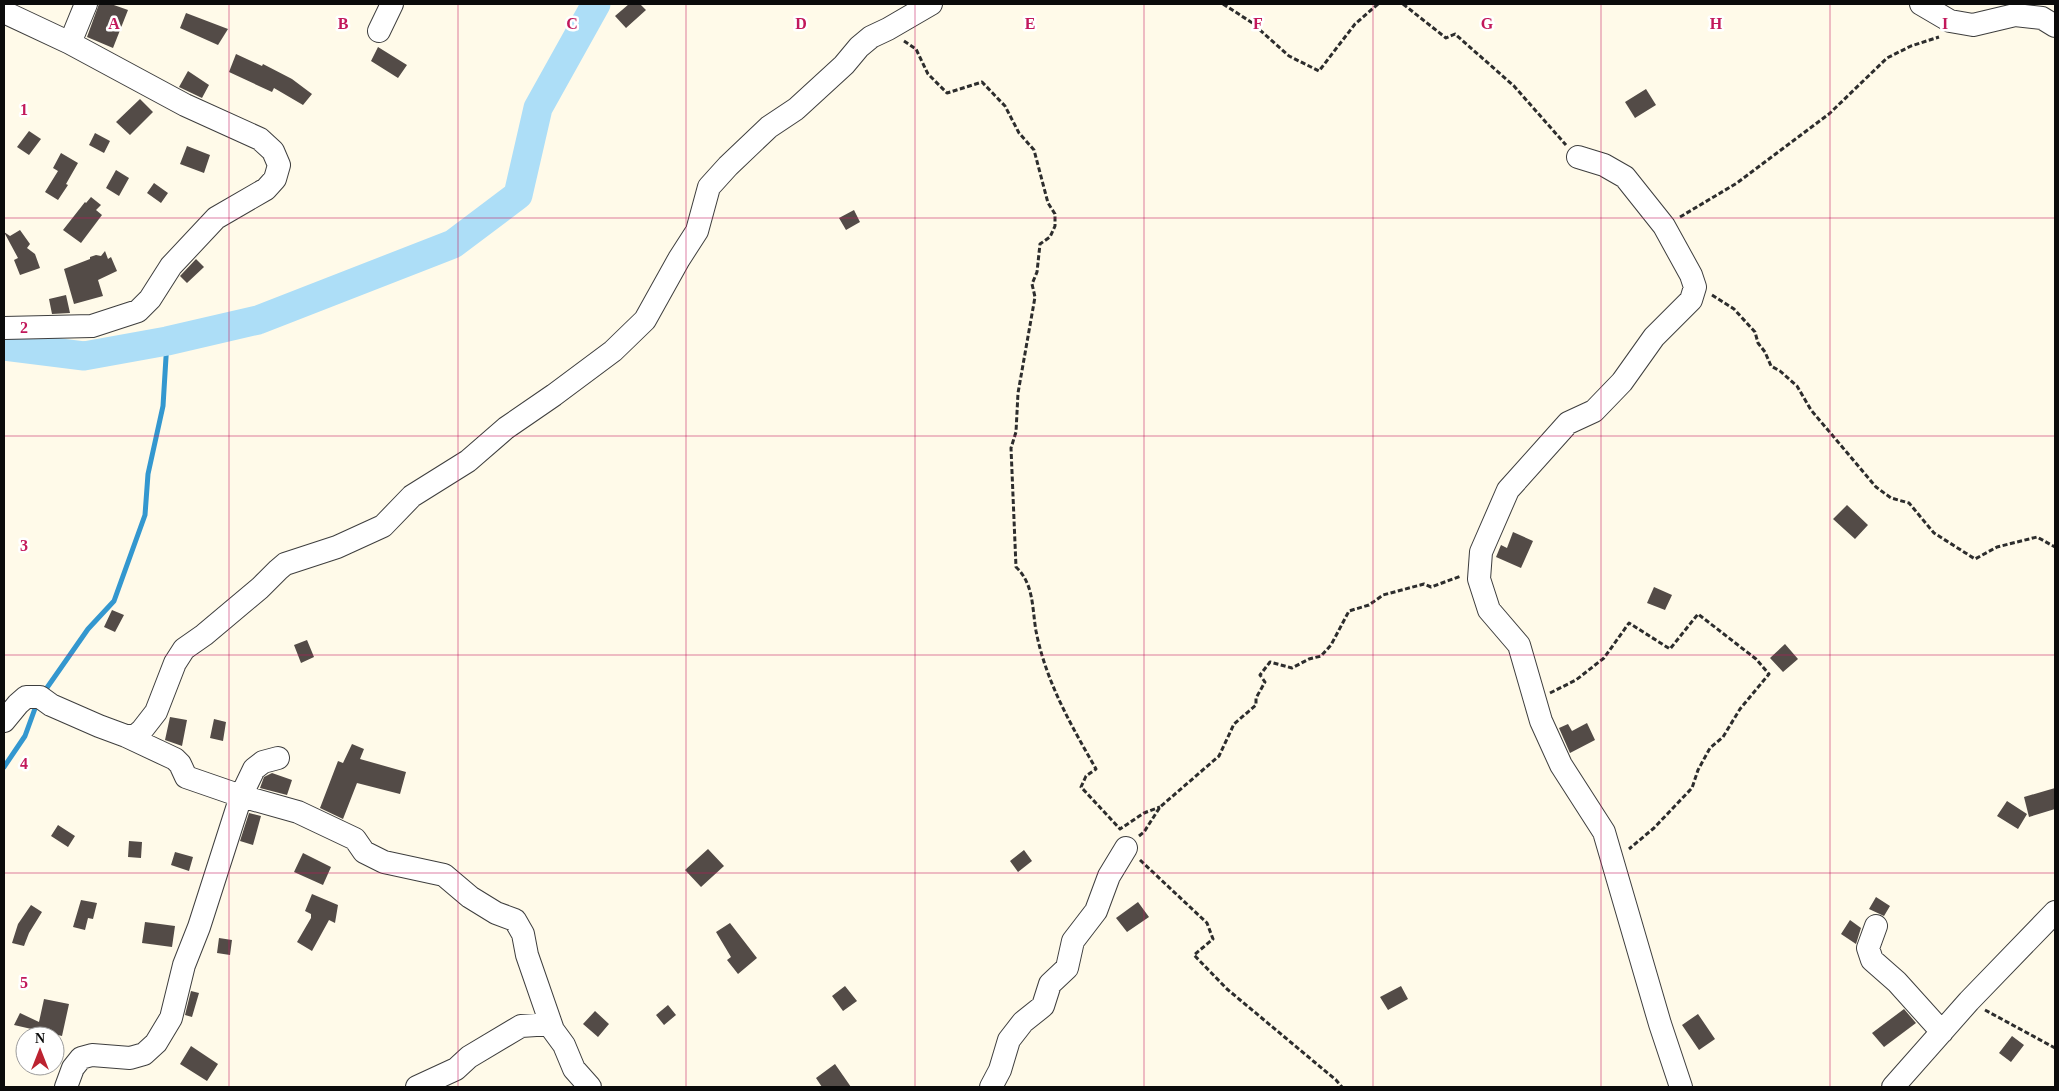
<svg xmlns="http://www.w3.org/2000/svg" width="2059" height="1091" viewBox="0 0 2059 1091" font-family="Georgia,serif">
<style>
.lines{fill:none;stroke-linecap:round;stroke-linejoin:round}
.stream{stroke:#3397cf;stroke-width:5}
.river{stroke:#addef7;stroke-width:29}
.building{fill:#534b47}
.minor-casing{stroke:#3e3e3e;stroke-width:24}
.path{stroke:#2d2d2d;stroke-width:3;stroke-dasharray:5 2.5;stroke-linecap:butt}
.minor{stroke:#fff;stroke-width:22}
.grid{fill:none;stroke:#c2185b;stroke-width:1;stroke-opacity:0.55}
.grid-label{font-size:16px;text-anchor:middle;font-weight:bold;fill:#c2185b;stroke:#fff;stroke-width:5;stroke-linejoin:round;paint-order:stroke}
</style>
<rect width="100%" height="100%" fill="#fffae9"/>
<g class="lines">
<path class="stream" d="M44,692L88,629L114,601L145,515L148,474L163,406L167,341
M4,767L25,736L37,703"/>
<path class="river" d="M4,346L84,356L167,341L258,320L453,244L518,195L538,108L596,4"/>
</g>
<path class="building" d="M99,4H111L128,10L113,48L87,37Z
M629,4H640L646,10L626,28L615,16Z
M186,13L228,29L218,45L180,28Z
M378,47L407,65L398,78L371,61Z
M236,54L262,66L263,64L292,79L312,94L303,105L274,88L272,92L229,72Z
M188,71L209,85L202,98L179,87Z
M1646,89L1656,105L1635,118L1625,102Z
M140,99L153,112L130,135L116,122Z
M29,131L41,139L29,155L17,147Z
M95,133L110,141L104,153L89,145Z
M187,146L210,155L204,173L180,164Z
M61,153L78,163L66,184L68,185L58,200L45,192L58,171L53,168Z
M116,170L129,178L119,196L106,188Z
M154,183L168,193L161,203L147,193Z
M91,197L101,205L96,210L102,215L81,243L63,230L85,202L86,203Z
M854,210L860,222L846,230L839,218Z
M20,230L30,244L27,248L35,254L40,268L20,275L14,260L18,258L4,232L10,236Z
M105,251L108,259L111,257L117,271L98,280L103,296L74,304L64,269L90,259V257L96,255L101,256Z
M196,259L204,267L187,283L180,276Z
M66,295L70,313L52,314L49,299Z
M1847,505L1868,525L1855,539L1833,519Z
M1513,532L1533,541L1521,568L1496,557L1501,545L1507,548Z
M1654,587L1672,595L1665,610L1647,603Z
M112,610L124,615L115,632L104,627Z
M307,640L314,657L301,663L294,645Z
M1785,644L1798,659L1783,672L1770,658Z
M170,717L187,720L182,746L165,740Z
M214,719L226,722L223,741L210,738Z
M1587,723L1595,740L1570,753L1559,728L1568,724L1572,731Z
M352,744L364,749L360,759L406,772L400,794L357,783L343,819L320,808L338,761L343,763Z
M272,773L292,780L287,795L260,788L264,777Z
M2055,788V809L2029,817L2024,797Z
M2007,801L2027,814L2018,829L1997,816Z
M249,813L261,816L253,845L240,841Z
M58,825L75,836L68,847L51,836Z
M129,841L142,842L141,858L128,857Z
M708,849L724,866L701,887L685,870Z
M1024,850L1032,861L1018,872L1010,861Z
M175,852L193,857L189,871L171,865Z
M303,853L331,867L323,885L294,872Z
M312,894L338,905L335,923L329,920L312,951L297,942L311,918V914L305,911Z
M1876,897L1890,906L1884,916L1869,909Z
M81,900L97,903L93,919L88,918L85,930L73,927Z
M1138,902L1149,917L1127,932L1116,918Z
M31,905L42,912L29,933L24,946L12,943L18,924Z
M1850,920L1861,928L1856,944L1841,934Z
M145,922L175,926L172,947L142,943Z
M730,923L757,958L738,974L727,960L731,957L716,932Z
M219,938L232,940L230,955L217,953Z
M845,986L857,1001L843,1011L832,996Z
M1401,986L1408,999L1388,1010L1380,997Z
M191,991L199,993L192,1017L185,1015Z
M44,999L69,1004L62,1036L14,1025L20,1013L39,1022Z
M668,1005L676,1015L664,1025L656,1015Z
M1904,1009L1916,1023L1884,1047L1872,1033Z
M595,1011L609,1024L598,1037L583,1024Z
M1698,1014L1715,1039L1699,1050L1682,1025Z
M2012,1036L2024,1045L2011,1062L1999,1053Z
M191,1046L218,1064L207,1081L180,1064Z
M835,1064L851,1087H822L816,1078Z"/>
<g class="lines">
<defs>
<path id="minor" d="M1921,4L1950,21L1973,25L2015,15L2042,18L2055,26
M4,12L70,43L185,105L260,139L273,151L279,165L275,179L266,189L216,218L171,266L150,299L138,311L92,326L4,328
M379,31L392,4
M70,43L86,4
M1578,157L1604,165L1625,177L1664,226L1691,275L1695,287L1691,300L1654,337L1622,382L1594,411L1568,423L1508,490L1481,552L1479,579L1489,610L1519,645L1541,721L1561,765L1604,832L1660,1024L1681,1087
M4,721L18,704L26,697H40L51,705L99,726L126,736H135L142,730L156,712L175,663L184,649L204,635L260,588L278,570L285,564L337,547L383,526L412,496L468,461L506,428L554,395L613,351L645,320L679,259L697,231L709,187L728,166L769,127L796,109L844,65L859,47L871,37L888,29L931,4
M126,736L175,759L180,764L186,777L241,796L298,812L355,839L364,852L384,862L444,875L470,897L496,913L515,920L523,934L527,955L553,1030L564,1045L574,1069L590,1087
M1876,926L1868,948L1872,960L1897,982L1942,1032
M66,1087L73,1068L81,1058L92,1055L130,1058L144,1054L156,1043L171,1018L184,965L199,927L241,796L254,769L263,762L278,758
M417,1087L456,1069L469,1057L521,1026L551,1024
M991,1087L1000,1070L1009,1040L1023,1022L1043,1006L1050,984L1067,968L1073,941L1096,911L1109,876L1126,848
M1893,1087L1969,1001L2055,912"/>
</defs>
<use href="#minor" class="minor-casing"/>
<path class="path" d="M1223,4L1251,22L1289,56L1319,71L1355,24L1378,4
M1403,4L1446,38L1455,34L1514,86L1566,145
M904,41L916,49L928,74L947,93L982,82L1005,106L1019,133L1034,150L1048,203L1055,214V226L1050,237L1040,244L1037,272L1032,284L1035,297L1018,393L1016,432L1011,448L1016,567C1034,584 1032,608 1036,631C1046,682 1071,725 1096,769L1086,776L1081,787L1120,829L1144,813L1160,807
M1680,217L1737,183L1829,114L1887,58L1911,46L1939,37
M1712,295L1734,309L1755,332L1758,343L1765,352L1771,366L1780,371L1797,386L1811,410L1876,487L1891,498L1909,503L1934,533L1975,559L1997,547L2037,537L2055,547
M1550,693L1576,680L1604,658L1629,623L1670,649L1698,614L1756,659L1769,674L1740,709L1723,737L1710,748L1698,770L1692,788L1654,828L1629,849
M1139,836L1144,832L1160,807L1219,756L1234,724L1256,705V698L1265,682L1260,675L1270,662L1292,668L1309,659L1321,656L1331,645L1349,611L1369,605L1383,595L1424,584L1431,587L1461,576
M1140,860L1207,923L1213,939L1194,955L1227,989L1336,1080L1342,1087
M1985,1010L2055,1048"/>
<use href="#minor" class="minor"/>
</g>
<path class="grid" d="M229,4V1087M458,4V1087M686,4V1087M915,4V1087M1144,4V1087M1373,4V1087M1601,4V1087M1830,4V1087M4,218H2055M4,436H2055M4,655H2055M4,873H2055"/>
<g class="grid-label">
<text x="114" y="29">A</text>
<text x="343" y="29">B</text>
<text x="572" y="29">C</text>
<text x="801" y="29">D</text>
<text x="1030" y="29">E</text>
<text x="1258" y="29">F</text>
<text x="1487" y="29">G</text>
<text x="1716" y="29">H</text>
<text x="1945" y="29">I</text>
<text x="24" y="115">1</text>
<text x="24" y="333">2</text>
<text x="24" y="551">3</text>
<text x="24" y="769">4</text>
<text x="24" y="988">5</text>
</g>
<rect width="2059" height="1091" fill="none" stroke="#0b0b0b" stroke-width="10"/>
<g transform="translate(40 1051)"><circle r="24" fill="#ffffff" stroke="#9d9d9d"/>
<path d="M0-4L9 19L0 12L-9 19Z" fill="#bc2230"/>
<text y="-8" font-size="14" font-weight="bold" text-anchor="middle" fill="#0b0b0b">N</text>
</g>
</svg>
